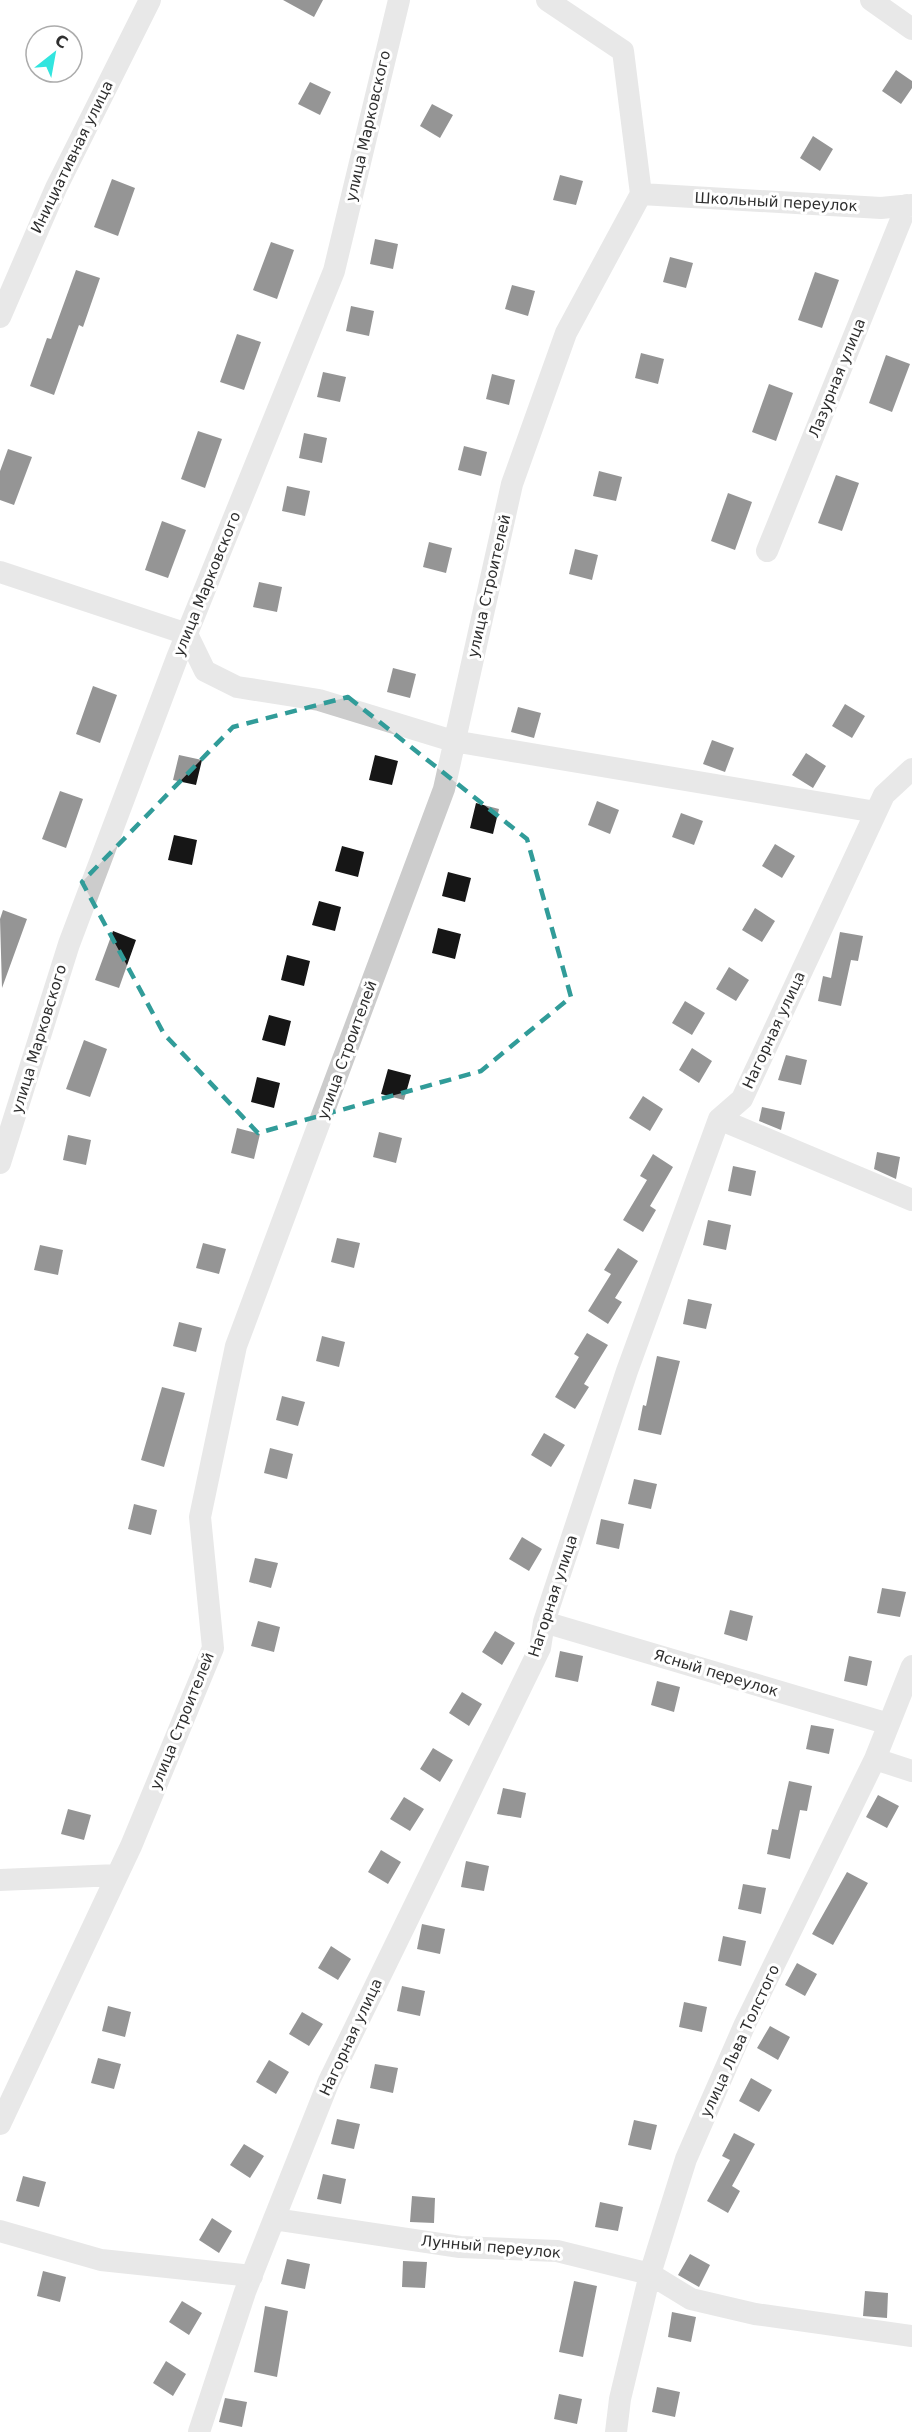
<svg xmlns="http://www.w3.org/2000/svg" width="912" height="2432" viewBox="0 0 912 2432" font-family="'DejaVu Sans',sans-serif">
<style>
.building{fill:#161616}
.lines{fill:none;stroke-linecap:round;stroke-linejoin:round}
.minor{stroke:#ccc;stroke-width:22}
.marked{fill:none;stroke:#319c99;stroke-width:4.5;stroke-dasharray:12 8;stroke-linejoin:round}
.labels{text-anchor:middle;stroke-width:6;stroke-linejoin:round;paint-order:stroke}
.street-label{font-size:15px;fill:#2f2f2f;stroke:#fff}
</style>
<rect width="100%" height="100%" fill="#fff"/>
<path class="building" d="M283,0H323L314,17Z
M896,70L912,81V88L901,104L882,91Z
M310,82L331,92L320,115L298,104Z
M432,104L453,115L440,138L420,126Z
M813,136L833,149L820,171L800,158Z
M560,175L583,181L576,205L553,200Z
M112,179L135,188L118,236L94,227Z
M375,239L398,244L393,269L370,264Z
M271,242L294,250L277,299L253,290Z
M670,257L693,263L686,288L663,282Z
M76,270L100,278L83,327L79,325L54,395L30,386L47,338L51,339Z
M815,272L839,280L822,328L798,320Z
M512,285L535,291L528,316L505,309Z
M351,306L374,311L369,336L346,331Z
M237,334L261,342L244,390L220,382Z
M641,353L664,359L658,384L635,378Z
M886,355L910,364L892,412L869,403Z
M323,372L346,377L340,402L317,397Z
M492,374L515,380L509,405L486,399Z
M769,384L793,393L776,441L752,432Z
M198,431L222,439L205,488L181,479Z
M304,433L327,438L322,463L299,458Z
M464,446L487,452L481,476L458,470Z
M8,449L32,457L14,505L0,500V471Z
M599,471L622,477L616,501L593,496Z
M836,475L859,483L842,531L818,523Z
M287,486L310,491L305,516L282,511Z
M728,493L752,502L735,550L711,541Z
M162,521L186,530L168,578L145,570Z
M429,542L452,548L446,573L423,567Z
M575,549L598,555L592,580L569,574Z
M259,582L282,587L277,612L253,607Z
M393,668L416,674L410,698L387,692Z
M93,686L117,695L100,743L76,734Z
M845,704L865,716L852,738L832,726Z
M518,707L541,713L534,738L511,732Z
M712,740L734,748L725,772L703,764Z
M806,753L826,766L813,788L792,775Z
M179,755L202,760L196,785L173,780Z
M375,755L398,761L392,785L369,780Z
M60,791L83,799L66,848L42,839Z
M597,801L619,810L610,834L588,825Z
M476,803L499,809L493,834L470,828Z
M681,813L703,821L694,845L672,837Z
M174,835L197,840L192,865L168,860Z
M775,844L795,856L782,878L762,866Z
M342,846L364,852L358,877L335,871Z
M448,872L471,878L465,902L442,896Z
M319,901L341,907L335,931L312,925Z
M755,908L775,921L762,942L742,930Z
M3,910L27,919L2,988L0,919Z
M438,928L461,934L455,959L432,953Z
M113,931L136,940L119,988L95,980Z
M840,932L863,936L858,961L851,960L841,1006L818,1001L823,976L831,978Z
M287,955L310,961L304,986L281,980Z
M729,967L749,980L736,1001L716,989Z
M685,1001L705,1013L692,1035L672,1023Z
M269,1015L291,1021L285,1046L262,1040Z
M84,1040L107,1049L90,1097L66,1089Z
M692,1048L712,1061L699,1083L679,1070Z
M786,1055L807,1060L801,1085L778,1080Z
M388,1069L411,1075L404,1100L381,1094Z
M257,1077L280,1083L274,1108L251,1102Z
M643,1096L663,1109L650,1131L629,1118Z
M762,1107L785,1112L781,1130L759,1121Z
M237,1128L260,1134L254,1159L231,1153Z
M379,1132L402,1138L396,1163L373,1157Z
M68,1135L91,1140L86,1165L63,1160Z
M877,1152L900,1157L896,1179L874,1169Z
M653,1154L673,1167L650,1206L656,1210L643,1232L623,1220L647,1180L640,1176Z
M733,1166L756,1171L751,1196L728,1191Z
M708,1220L731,1225L726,1250L703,1245Z
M337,1238L360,1243L354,1268L331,1262Z
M203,1243L226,1249L219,1274L196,1268Z
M40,1245L63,1250L58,1275L34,1270Z
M618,1248L638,1261L615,1298L622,1302L608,1324L588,1311L611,1274L604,1270Z
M688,1299L712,1304L706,1329L683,1324Z
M179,1322L202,1328L196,1352L173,1346Z
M587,1333L608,1345L584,1384L589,1387L575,1409L555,1397L579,1357L574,1354Z
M322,1336L345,1342L339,1367L316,1361Z
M657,1356L680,1361L661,1435L638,1430L643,1405L646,1406Z
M162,1387L185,1393L164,1467L141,1460Z
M282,1396L305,1402L298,1426L276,1420Z
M544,1433L565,1445L551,1467L531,1455Z
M270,1448L293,1454L287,1479L264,1473Z
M634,1479L657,1484L651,1509L628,1504Z
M134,1504L157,1510L151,1535L128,1529Z
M601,1519L624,1524L619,1549L596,1544Z
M522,1537L542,1549L529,1571L509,1559Z
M255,1558L278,1563L271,1588L249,1582Z
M882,1588L906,1592L900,1617L877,1613Z
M730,1610L753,1616L747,1641L724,1634Z
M258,1621L280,1627L274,1652L251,1646Z
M495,1631L515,1643L502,1665L482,1652Z
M560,1651L583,1656L578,1682L555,1677Z
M849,1656L872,1661L867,1686L844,1681Z
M657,1681L680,1687L674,1712L651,1705Z
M462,1692L482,1704L469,1726L449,1713Z
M811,1725L834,1729L829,1754L806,1749Z
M433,1748L453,1760L440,1782L420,1769Z
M789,1781L812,1786L807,1811L800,1810L790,1859L767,1854L772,1829L778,1830Z
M503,1788L526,1793L521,1818L497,1814Z
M878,1795L899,1806L887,1828L866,1817Z
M404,1797L424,1809L410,1831L390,1819Z
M68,1809L91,1815L84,1840L61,1834Z
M381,1850L401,1862L388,1884L368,1872Z
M466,1861L489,1866L484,1891L461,1887Z
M847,1872L868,1883L833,1945L812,1934Z
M743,1884L766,1888L761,1914L738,1909Z
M422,1924L445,1929L440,1954L417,1949Z
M723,1936L746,1941L741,1966L718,1961Z
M331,1946L351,1959L338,1980L318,1968Z
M797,1963L817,1974L805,1996L785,1985Z
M402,1986L425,1991L420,2016L397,2011Z
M684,2002L707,2007L702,2032L679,2027Z
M108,2006L131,2012L125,2037L102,2031Z
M302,2012L323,2024L309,2046L289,2034Z
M770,2026L790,2037L778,2060L757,2048Z
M98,2058L121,2064L114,2089L91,2083Z
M269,2060L289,2072L276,2094L256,2082Z
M375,2064L398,2068L393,2093L370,2088Z
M751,2078L772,2090L759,2112L739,2101Z
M337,2119L360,2124L354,2149L331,2144Z
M634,2120L657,2125L651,2150L628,2145Z
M734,2133L755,2144L732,2186L740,2191L728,2213L707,2201L730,2160L722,2156Z
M244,2144L264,2156L250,2178L230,2165Z
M323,2174L346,2179L341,2204L317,2199Z
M23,2176L46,2182L39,2207L16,2201Z
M412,2196L435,2198L434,2223L410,2222Z
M600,2202L623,2207L618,2231L595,2227Z
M212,2218L232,2231L219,2253L199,2240Z
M690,2254L710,2265L699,2287L678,2275Z
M287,2259L310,2264L305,2289L281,2284Z
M403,2261L427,2262L425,2288L402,2287Z
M43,2271L66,2277L60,2302L37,2296Z
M574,2281L597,2286L583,2357L559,2352Z
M865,2291L888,2293L887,2318L863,2316Z
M182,2301L202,2313L189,2335L169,2322Z
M265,2306L288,2311L277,2377L254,2372Z
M672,2312L696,2317L691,2342L668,2337Z
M166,2361L186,2374L173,2396L153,2383Z
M657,2387L680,2392L675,2417L652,2412Z
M559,2394L582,2399L577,2424L554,2419Z
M225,2398L247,2402L242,2427L219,2422Z"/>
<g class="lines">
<path class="minor" d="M871,0L912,29
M641,194L881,208L912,205
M0,317L56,188L150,0
M767,551L907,205
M0,572L187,634L205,671L237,687L319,700L453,741L876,812
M719,1119L912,1200
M0,1163L69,944L177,658L334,271L399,0
M544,1622L889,1724
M875,1759L912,1771
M0,1880L117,1875
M0,2124L131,1846L213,1648L200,1517L236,1346L444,789L512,484L566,333L641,194L623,51L547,0
M274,2219L460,2247L557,2251L650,2274L691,2299L755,2314L912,2336
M0,2231L101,2260L252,2276
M199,2432L245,2292L329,2081L540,1648L544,1622L627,1371L719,1119L742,1099L884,795L912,769
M616,2432L620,2399L650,2274L686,2159L745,2024L875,1759L912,1666"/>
</g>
<path d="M0 0H912V2432H0ZM348,697L527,839L571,997L481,1071L258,1133L164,1034L82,882L233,727Z" fill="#fff" fill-opacity=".55" fill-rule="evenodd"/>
<path class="marked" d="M348,697L527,839L571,997L481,1071L258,1133L164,1034L82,882L233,727Z"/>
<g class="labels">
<g class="street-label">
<text transform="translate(368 126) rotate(-77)" y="5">улица Марковского</text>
<text transform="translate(72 157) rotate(-64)" y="5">Инициативная улица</text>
<text transform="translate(776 202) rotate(3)" y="5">Школьный переулок</text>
<text transform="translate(837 378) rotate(-68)" y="5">Лазурная улица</text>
<text transform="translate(207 584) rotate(-68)" y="5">улица Марковского</text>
<text transform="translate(489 586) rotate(-77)" y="5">улица Строителей</text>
<text transform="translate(774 1030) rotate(-65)" y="5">Нагорная улица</text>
<text transform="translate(39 1039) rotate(-73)" y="5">улица Марковского</text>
<text transform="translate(347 1050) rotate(-70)" y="5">улица Строителей</text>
<text transform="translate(553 1596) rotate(-72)" y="5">Нагорная улица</text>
<text transform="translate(716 1673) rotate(17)" y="5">Ясный переулок</text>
<text transform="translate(182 1721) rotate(-68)" y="5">улица Строителей</text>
<text transform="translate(351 2037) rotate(-65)" y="5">Нагорная улица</text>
<text transform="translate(740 2041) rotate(-65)" y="5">улица Льва Толстого</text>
<text transform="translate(491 2247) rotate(5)" y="5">Лунный переулок</text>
</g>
</g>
<g transform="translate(54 54) rotate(31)"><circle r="28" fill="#ffffff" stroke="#acacac" stroke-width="1.5"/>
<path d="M0-4.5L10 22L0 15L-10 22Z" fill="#32e5df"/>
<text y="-9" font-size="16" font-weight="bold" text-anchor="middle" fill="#2f2f2f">С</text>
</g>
</svg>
